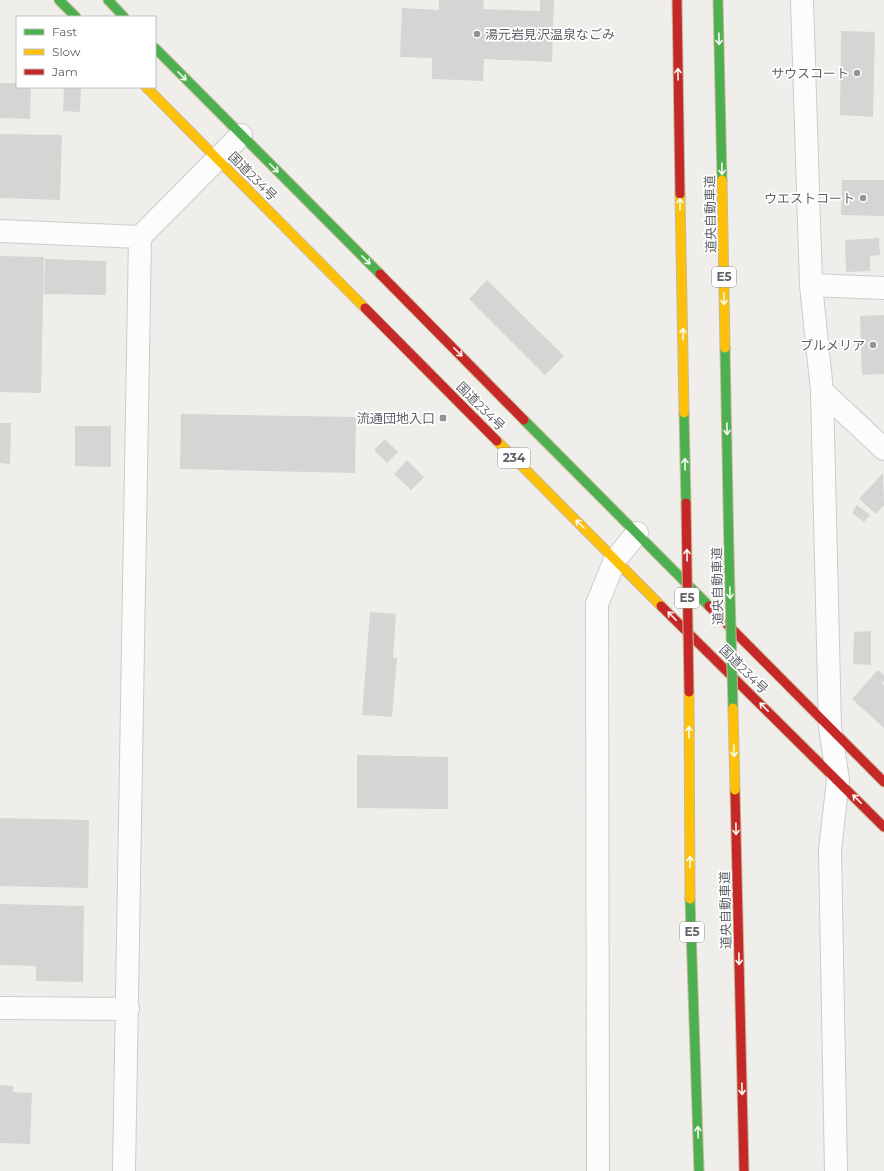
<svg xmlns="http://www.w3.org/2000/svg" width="884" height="1171" viewBox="0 0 884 1171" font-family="Montserrat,'Noto Sans JP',sans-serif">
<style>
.building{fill:#d6d5d3}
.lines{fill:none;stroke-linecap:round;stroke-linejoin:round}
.street-casing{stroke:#cbcccc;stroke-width:24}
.fast-casing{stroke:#c8b996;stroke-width:11}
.slow-casing{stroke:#c8b996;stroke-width:11}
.jam-casing{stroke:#c8b996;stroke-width:11}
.street{stroke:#fdfcfc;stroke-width:22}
.fast{stroke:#4caf50;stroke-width:9}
.slow{stroke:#ffc107;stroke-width:9}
.jam{stroke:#c62828;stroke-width:9}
.fast-bridge-casing{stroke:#c8b996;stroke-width:11;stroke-linecap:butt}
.slow-bridge-casing{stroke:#c8b996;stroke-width:11;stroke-linecap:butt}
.jam-bridge-casing{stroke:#c8b996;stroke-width:11;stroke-linecap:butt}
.fast-bridge{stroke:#4caf50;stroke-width:9}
.slow-bridge{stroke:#ffc107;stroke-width:9}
.jam-bridge{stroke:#c62828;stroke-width:9}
.oneway{stroke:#f6fbf6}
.poi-dot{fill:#919496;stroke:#fff;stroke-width:1.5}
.labels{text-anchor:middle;stroke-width:3.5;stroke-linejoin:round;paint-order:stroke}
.shield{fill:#fff;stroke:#8f9295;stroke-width:1}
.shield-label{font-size:12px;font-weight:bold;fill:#5f6368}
.poi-label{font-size:13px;fill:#5f6368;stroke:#fff;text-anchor:end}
.street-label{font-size:13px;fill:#5f6368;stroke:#fff}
</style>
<rect width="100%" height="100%" fill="#efeeea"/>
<path class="building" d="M439,0H484L483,9L540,11V0H554L552,62L484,59L483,81L432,79V58L400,57L402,8L439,10Z
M841,31L875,32L873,117L840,115Z
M0,83H17V87H31L30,119L0,118Z
M64,87L81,88L80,112L63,111Z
M0,134L62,135L60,200L0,198Z
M842,180H884V216L841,215Z
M879,238L880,255L870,256V271L846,272L845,240Z
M0,256L44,257L41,393L0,392Z
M45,259L106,261V295L44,294Z
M487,280L564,356L545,375L469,299Z
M884,315V374L862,375L860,316Z
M181,414L356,417L355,473L180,469Z
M0,423H11L10,464L0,463Z
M75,426H111V467L75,466Z
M385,439L398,452L387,463L374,450Z
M407,460L424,477L411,490L394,474Z
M883,473L884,505L876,514L859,499Z
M857,505L870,515L864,522L852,513Z
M370,612L396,614L393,658H397L392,717L362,715Z
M871,631V665L853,664L854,632Z
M878,670L884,675V681L882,683L884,685V728L852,699Z
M357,755L448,757V809L357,808Z
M0,818L89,820L88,888L0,886Z
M0,904L84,906L83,982L36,981V966L0,965Z
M0,1085L13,1086V1092L32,1093L30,1144L0,1143Z"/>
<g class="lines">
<defs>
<path id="street" d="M802,0L811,285L822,391L830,728L838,780L830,850L836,1171
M0,231L140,237
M811,285L884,288
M822,391L884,449
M0,1008L128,1009
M124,1171L140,237L241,135
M598,1171L597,604L615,560L637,533"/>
<path id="fast" d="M59,0L76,17
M108,0L124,17
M718,0L722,180
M155,48L380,274
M725,348L729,554
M684,413L686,503
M524,420L709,606
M690,899L699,1171"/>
<path id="slow" d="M146,87L365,308
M722,180L725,348
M680,194L684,413
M497,441L661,606
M689,692L690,899"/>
<path id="jam" d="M677,0L680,194
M380,274L524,420
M365,308L497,441
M661,606L884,827
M709,606L884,782
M735,790L744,1171"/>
</defs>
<use href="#street" class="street-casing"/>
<use href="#fast" class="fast-casing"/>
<use href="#slow" class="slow-casing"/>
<use href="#jam" class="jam-casing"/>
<use href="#street" class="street"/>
<use href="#fast" class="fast"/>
<use href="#slow" class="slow"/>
<use href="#jam" class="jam"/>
<defs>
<path id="fast-bridge" d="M729,554L733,708"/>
<path id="slow-bridge" d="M733,708L735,790"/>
<path id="jam-bridge" d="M686,503L689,692"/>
</defs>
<use href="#fast-bridge" class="fast-bridge-casing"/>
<use href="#slow-bridge" class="slow-bridge-casing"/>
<use href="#jam-bridge" class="jam-bridge-casing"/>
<use href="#fast-bridge" class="fast-bridge"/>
<use href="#slow-bridge" class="slow-bridge"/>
<use href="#jam-bridge" class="jam-bridge"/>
</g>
<defs><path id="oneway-shaft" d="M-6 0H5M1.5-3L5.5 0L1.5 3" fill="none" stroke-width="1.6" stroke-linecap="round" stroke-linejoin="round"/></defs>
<g class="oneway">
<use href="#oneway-shaft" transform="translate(719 39) rotate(89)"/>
<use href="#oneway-shaft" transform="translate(678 74) rotate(-91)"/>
<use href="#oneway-shaft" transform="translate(182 76) rotate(45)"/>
<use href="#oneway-shaft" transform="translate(274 168) rotate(45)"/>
<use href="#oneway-shaft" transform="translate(722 169) rotate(89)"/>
<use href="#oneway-shaft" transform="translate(680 204) rotate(-91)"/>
<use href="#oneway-shaft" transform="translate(366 260) rotate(45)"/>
<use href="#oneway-shaft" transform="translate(724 299) rotate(89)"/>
<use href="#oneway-shaft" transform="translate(683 334) rotate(-91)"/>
<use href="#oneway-shaft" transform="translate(458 352) rotate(45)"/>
<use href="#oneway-shaft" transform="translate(727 429) rotate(89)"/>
<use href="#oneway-shaft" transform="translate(685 464) rotate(-91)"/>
<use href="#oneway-shaft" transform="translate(580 524) rotate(-135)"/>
<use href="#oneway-shaft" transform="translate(687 555) rotate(-91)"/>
<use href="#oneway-shaft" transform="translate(730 593) rotate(88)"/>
<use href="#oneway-shaft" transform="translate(672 616) rotate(-135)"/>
<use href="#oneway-shaft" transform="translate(764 707) rotate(-135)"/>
<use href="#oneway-shaft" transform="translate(689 732) rotate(-90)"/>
<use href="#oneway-shaft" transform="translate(734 751) rotate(88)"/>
<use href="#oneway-shaft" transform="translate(857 799) rotate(-135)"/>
<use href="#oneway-shaft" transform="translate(736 829) rotate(89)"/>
<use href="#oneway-shaft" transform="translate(690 862) rotate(-90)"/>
<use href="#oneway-shaft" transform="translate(739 959) rotate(89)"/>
<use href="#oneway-shaft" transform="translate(742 1089) rotate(89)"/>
<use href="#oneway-shaft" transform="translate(698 1132) rotate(-92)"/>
</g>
<g class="poi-dot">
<circle cx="477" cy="34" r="4"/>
<circle cx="857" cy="73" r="4"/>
<circle cx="863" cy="198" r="4"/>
<circle cx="873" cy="345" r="4"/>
<rect x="439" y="414" width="8" height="8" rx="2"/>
</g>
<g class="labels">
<g class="shield">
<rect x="712" y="267" width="24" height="20" rx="3"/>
<rect x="498" y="448" width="32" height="20" rx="3"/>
<rect x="675" y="588" width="24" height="20" rx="3"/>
<rect x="680" y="922" width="24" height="20" rx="3"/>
</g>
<g class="shield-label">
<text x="724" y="281">E5</text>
<text x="514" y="462">234</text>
<text x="687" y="602">E5</text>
<text x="692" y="936">E5</text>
</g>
<g class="poi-label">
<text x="485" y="39" text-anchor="start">湯元岩見沢温泉なごみ</text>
<text x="849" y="78">サウスコート</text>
<text x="855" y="203">ウエストコート</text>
<text x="865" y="350">ブルメリア</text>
<text x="435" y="423">流通団地入口</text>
</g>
<g class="street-label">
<text transform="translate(253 176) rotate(45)" y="5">国道234号</text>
<text transform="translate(710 214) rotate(-91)" y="5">道央自動車道</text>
<text transform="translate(481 406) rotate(45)" y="5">国道234号</text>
<text transform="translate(717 586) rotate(-91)" y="5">道央自動車道</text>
<text transform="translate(744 669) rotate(45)" y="5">国道234号</text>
<text transform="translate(725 910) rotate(-91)" y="5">道央自動車道</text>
</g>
</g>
<rect x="16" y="16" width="140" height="72" fill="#ffffff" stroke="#bfc1c3"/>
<rect x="24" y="29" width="20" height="6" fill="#4caf50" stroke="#bfc1c3"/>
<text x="52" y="36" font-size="12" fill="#5f6368">Fast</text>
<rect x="24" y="49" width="20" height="6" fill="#ffc107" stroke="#bfc1c3"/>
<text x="52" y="56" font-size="12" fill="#5f6368">Slow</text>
<rect x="24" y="69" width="20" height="6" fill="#c62828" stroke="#bfc1c3"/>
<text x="52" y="76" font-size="12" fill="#5f6368">Jam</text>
</svg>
